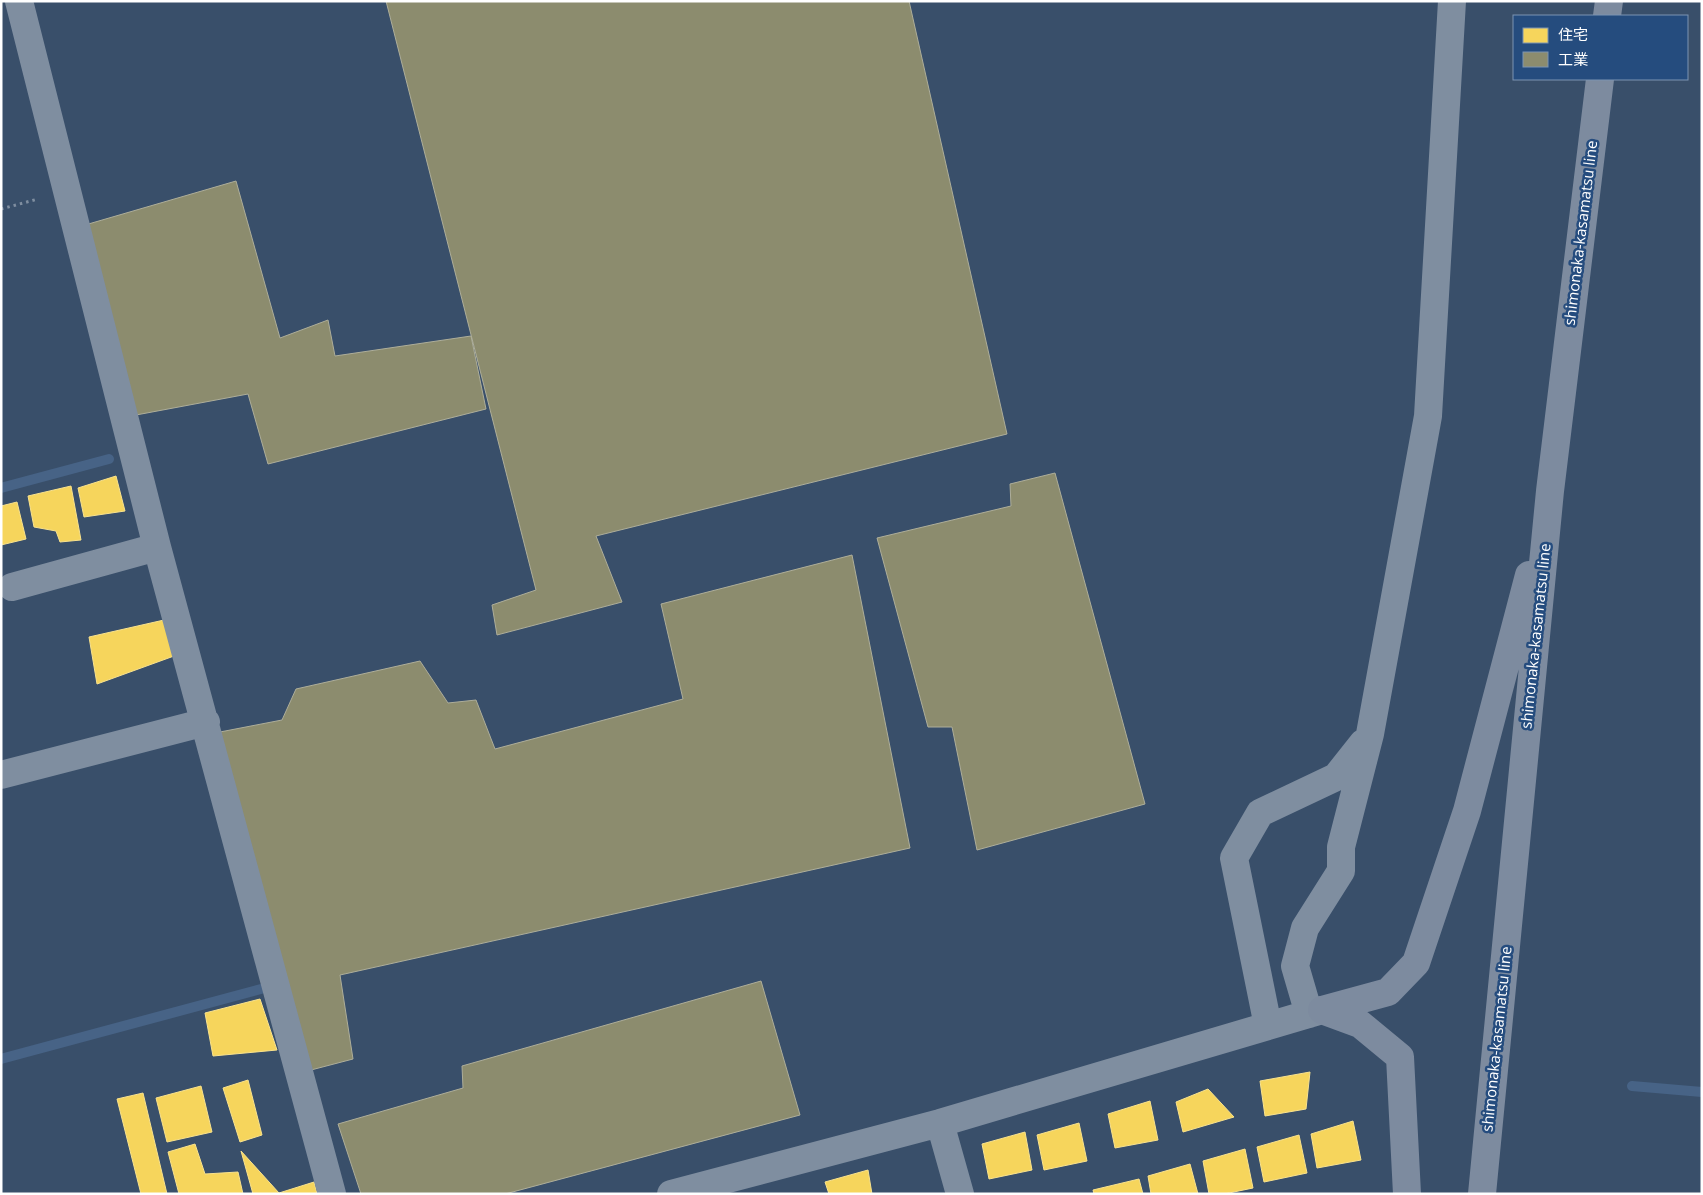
<svg xmlns="http://www.w3.org/2000/svg" width="1703" height="1195" viewBox="0 0 1703 1195" font-family="'Open Sans','Noto Sans JP',sans-serif">
<style>
.homes{fill:#f6d55c;stroke:#f9e28d}
.industry{fill:#8c8c6e;stroke:#aeae9a}
.lines{fill:none;stroke-linecap:round;stroke-linejoin:round}
.stream{stroke:#476386;stroke-width:10}
.path{stroke:#7f8ea0;stroke-width:3;stroke-dasharray:2.5 4;stroke-linecap:butt}
.minor{stroke:#7f8ea0;stroke-width:28}
.major{stroke:#7d8b9f;stroke-width:28}
.labels{text-anchor:middle;stroke-width:5;stroke-linejoin:round;paint-order:stroke}
.street-label{font-size:15px;fill:#fff;stroke:#254c7e}
</style>
<rect width="100%" height="100%" fill="#394f6a"/>
<path class="homes" d="M116,476L125,511L84,517L78,488Z
M71,486L81,540L60,542L56,531L34,527L28,496Z
M17,502L26,539L1,545V506Z
M164,620L174,656L97,684L89,637Z
M260,999L277,1050L213,1056L205,1013Z
M1310,1072L1306,1109L1265,1116L1260,1081Z
M248,1080L262,1135L240,1142L223,1088Z
M201,1086L212,1132L167,1142L156,1098Z
M1208,1089L1234,1117L1183,1132L1176,1102Z
M143,1093L167,1194H141L117,1099Z
M1150,1101L1158,1140L1115,1148L1108,1114Z
M1353,1121L1361,1160L1317,1168L1311,1134Z
M1079,1123L1087,1161L1044,1170L1037,1135Z
M1025,1132L1032,1170L989,1179L982,1144Z
M1299,1135L1307,1173L1264,1182L1257,1147Z
M195,1144L205,1174L238,1172L243,1194H179L168,1152Z
M1245,1149L1253,1188L1224,1194H1209L1203,1161Z
M241,1151L279,1193L314,1182L317,1194H253Z
M1190,1164L1198,1194H1151L1148,1176Z
M868,1170L872,1194H829L825,1182Z
M1139,1179L1143,1194H1094L1093,1190Z"/>
<path class="industry" d="M386,1H909L1007,434L596,536L622,602L497,635L492,605L536,590Z
M236,181L280,338L328,320L335,356L471,336L486,409L268,464L248,394L136,415L85,225Z
M1055,473L1145,804L977,850L952,727H928L877,538L1011,506L1010,484Z
M852,555L910,848L340,975L353,1059L311,1070L220,732L282,720L296,689L420,661L448,703L476,700L495,749L683,699L661,604Z
M761,981L800,1115L505,1194H361L338,1124L463,1088L462,1066Z"/>
<g class="lines">
<path class="stream" d="M1,488L109,459
M1,1059L261,989
M1632,1086L1702,1092"/>
<path class="path" d="M1,209L38,199"/>
<path class="minor" d="M19,1L157,547L332,1194
M12,587L157,547
M1,775L206,722
M1309,1014L1295,966L1305,928L1341,871V847L1370,734L1428,416L1452,1
M1268,1026L1234,858L1260,813L1336,777L1363,743
M940,1123L960,1194
M671,1194L940,1123L1322,1010"/>
<path class="major" d="M1607,16L1609,1
M1322,1010L1388,992L1416,963L1467,811L1529,575
M1322,1010L1360,1024L1400,1057L1407,1194
M1482,1194L1550,491L1600,79"/>
</g>
<g class="labels">
<g class="street-label">
<text transform="translate(1581 233) rotate(-83)" y="5">shimonaka-kasamatsu line</text>
<text transform="translate(1536 636) rotate(-84)" y="5">shimonaka-kasamatsu line</text>
<text transform="translate(1497 1039) rotate(-84)" y="5">shimonaka-kasamatsu line</text>
</g>
</g>
<rect width="1703" height="1195" fill="none" stroke="#ffffff" stroke-width="5"/>
<rect x="1513" y="15" width="175" height="65" fill="#254c7e" stroke="#7c94b2"/>
<rect x="1523" y="28" width="25" height="15" fill="#f6d55c" stroke="#7c94b2"/>
<text x="1558" y="40" font-size="15" fill="#ffffff">住宅</text>
<rect x="1523" y="52" width="25" height="15" fill="#8c8c6e" stroke="#7c94b2"/>
<text x="1558" y="65" font-size="15" fill="#ffffff">工業</text>
</svg>
